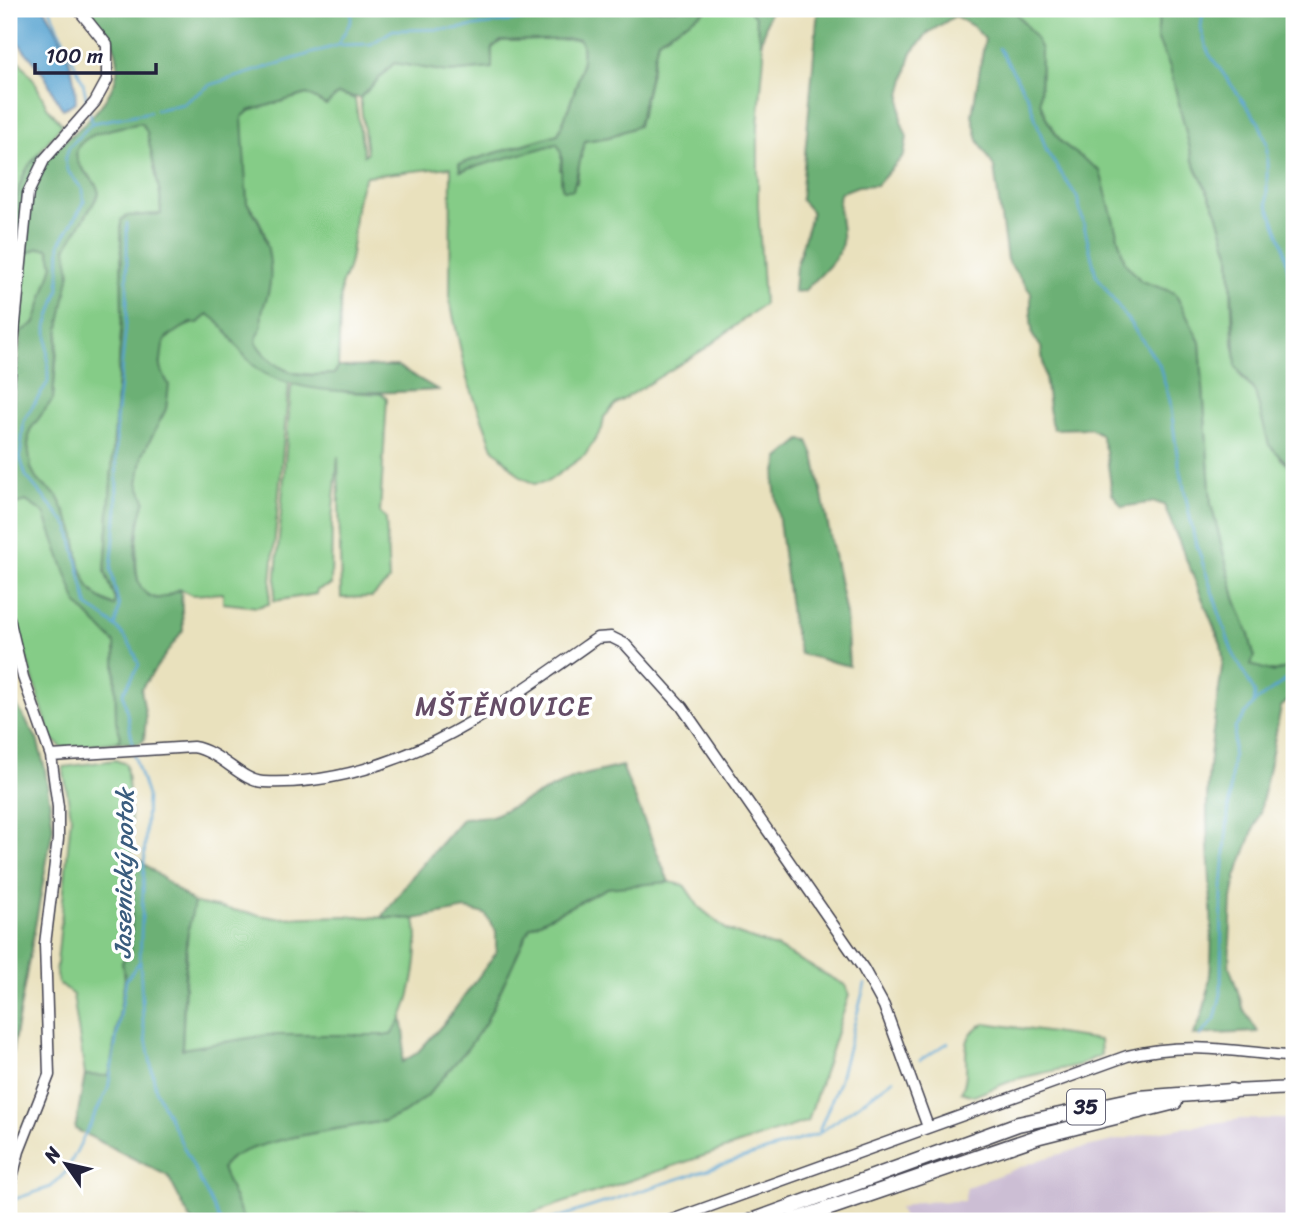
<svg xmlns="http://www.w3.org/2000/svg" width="1303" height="1230" viewBox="0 0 1303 1230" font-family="Sriracha,sans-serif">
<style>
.industrial{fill:#ccbed4}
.green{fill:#85cc87;stroke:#547761;stroke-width:2}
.forest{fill:#6cb074;stroke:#476958;stroke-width:2;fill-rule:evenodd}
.water{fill:#57a3d0;stroke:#3c6286;stroke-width:2}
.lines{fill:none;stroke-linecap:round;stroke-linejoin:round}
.stream{stroke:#57a3d0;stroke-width:2.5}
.secondary-casing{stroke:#403f4e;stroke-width:13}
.primary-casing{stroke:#403f4e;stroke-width:15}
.highway-casing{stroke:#403f4e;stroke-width:17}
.secondary{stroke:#fff;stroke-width:10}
.primary{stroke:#fff;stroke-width:12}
.highway{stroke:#fff;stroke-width:14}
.labels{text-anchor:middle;stroke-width:7;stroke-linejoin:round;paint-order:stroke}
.shield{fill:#fff;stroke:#646476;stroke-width:2}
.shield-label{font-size:21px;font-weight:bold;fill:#22223b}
.water-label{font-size:24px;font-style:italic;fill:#3a5c7e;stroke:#fff}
.quarter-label{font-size:26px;letter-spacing:2px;fill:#654d67;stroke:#fff}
</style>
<rect width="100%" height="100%" fill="#fff"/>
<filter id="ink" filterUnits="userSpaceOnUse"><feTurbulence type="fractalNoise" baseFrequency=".0143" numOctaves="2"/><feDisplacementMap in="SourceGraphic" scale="14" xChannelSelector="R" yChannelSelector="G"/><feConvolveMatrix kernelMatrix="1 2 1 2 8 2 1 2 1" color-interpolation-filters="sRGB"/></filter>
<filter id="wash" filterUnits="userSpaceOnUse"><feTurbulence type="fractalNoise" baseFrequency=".00686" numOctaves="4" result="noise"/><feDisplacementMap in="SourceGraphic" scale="28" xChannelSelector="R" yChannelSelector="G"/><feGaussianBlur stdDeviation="1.57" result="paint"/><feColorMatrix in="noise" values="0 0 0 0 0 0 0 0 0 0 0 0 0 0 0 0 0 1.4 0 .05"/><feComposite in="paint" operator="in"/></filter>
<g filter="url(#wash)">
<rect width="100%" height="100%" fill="#e9e1bd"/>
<path class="industrial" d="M1242,1119H1294V1221H904L899,1208L917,1202L964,1201L967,1187L1042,1159L1078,1149L1154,1132Z"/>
<path class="green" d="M708,9H748L755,17L764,54L758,126V206L764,304L706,348L616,404L604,417L602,429L585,455L547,482L534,484L521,477L493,448L467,379L450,301L451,167L366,176C348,207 360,251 341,285L338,367L334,374C298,377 276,373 256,343C259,294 286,248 247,203L242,127V117L249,111L307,94L326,105L338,93L355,99L364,155L367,153L360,98L394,63L448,72L491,68L492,48L501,41L579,39C592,55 566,115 558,134L459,164L461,171L557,143L562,151L560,170L577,183L580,155L585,141L609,137L641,117L658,40Z
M1013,9H1160L1157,38L1170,67L1193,161L1217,212L1230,256L1233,344L1240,375L1255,392L1281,459L1294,470V665C1281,674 1263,673 1250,665L1254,656L1249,635L1235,598L1211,504L1200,342L1175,293L1141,281L1125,263L1100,172L1062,143L1047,120L1040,102L1041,50L1035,37Z
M9,48L34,80L47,107L62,124L31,163L19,189L9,321Z
M142,123L147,132L160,194L161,214L127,216L121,220L122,317L105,572L116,600L114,606L98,598L89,587L80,567L74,530L57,496L37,480L31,468L28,445L30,430L53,399L66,248L99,194C97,179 83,174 78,162C65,133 126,126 142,123Z
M39,248L49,249L53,265L35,323L21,332L17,330L24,254Z
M208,313C241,335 238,368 289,382L269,604L257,607L223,603V593L192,595L179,589C174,592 166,597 160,598C124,605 139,526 141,509C143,501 138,491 138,482C139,471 141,456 145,445C150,432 163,420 166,408C172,381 154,369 163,345C168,334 186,324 198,323Z
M295,382L347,392L382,394L387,398L380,513L386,519L389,581L372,597L341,598L338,456L332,521L331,585L317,590L316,594L274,601L291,387Z
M26,501L44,513L115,643L116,720L121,737L117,742L62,748L51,737L17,628L13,604L11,511L15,504Z
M115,760L126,764C134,826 132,889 131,951L122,962L125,978L109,1077L85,1075L73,995L58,983L56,974L71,816L63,767Z
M669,882L684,885L699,907L727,930L778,948L845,985L849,995L808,1121L509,1221H395L386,1216L363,1212L342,1213L324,1221H244L222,1169C227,1142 357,1126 385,1121L530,927L611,885Z
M194,903L276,918L344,916L415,919C421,950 412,1011 391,1035L381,1036L182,1049L189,904Z
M986,1023L1100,1040L1101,1055L1079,1065L1016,1079L974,1096L961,1092C975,1068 952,1036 986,1023Z"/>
<path class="forest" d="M83,9H708L658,40L638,126L609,137L585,141L573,190H563C557,174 567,158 557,144L460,171L459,164L558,134C566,115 592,55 579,39L501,41L492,48V68L448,72L394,63L360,98L338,94L326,105L307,94L249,111L242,117L247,203C266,225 276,268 267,297C263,309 261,311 262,323C262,328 256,336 256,343C276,373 298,378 334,374L338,367L397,366L438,390C391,393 298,398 258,369C237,354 229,327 208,314L198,323H191L167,337L163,345L160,368L169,385L166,409L143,454L138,483L145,500C138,521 123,591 155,598C164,600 173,591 181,590L183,630L141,689L146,718L144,740L139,744L117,742L121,737L116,721L115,643L77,604L44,513L26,501L15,504L11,511L12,415L21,332L35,323L53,265L49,249L39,248L24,254C13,227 12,191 29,165C38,153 57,146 69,137C94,117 129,82 114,46C109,33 92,20 83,9ZM142,123L147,132L160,194L161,214L127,216L121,220L122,317L105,572L116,600L114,606L99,598L89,587L80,567L74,530L57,496L37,480L31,468L28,445L30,430L53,399L57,340L70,272L66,248L99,194C97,179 83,174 78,162C65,133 126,126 142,123Z
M748,9H770L761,44L755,17Z
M818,9H1013L1035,37L1041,50L1040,102L1047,120L1062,143L1100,171L1125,263L1141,281L1175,293L1200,342L1211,504L1235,598L1249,635L1254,656L1251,665L1274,672L1294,665V695L1281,707L1260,812L1236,877L1232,899L1229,965L1244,1010L1258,1032L1193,1035C1225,983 1206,870 1207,809C1207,759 1217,708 1223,659L1221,644L1164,505L1155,502L1122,507L1112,493L1106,451L1100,434L1090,428L1054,429L1051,423L1041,347L1033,336L1031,320V293L1007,260L994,167L978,140L972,115L985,39L974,27L955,16L928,33L911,54L901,95V121L907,137L904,155L877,185L858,186L840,193C836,211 844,226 842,243C839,260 816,279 804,291L794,292L796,267L812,212L801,200Z
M1160,9H1294V470L1269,445L1255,392L1236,367L1230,256L1217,212L1193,161L1170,67L1157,38Z
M801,440L808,441L814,455L846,615L849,666L800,654L792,623L774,482L779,458Z
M9,698L13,699L37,739L45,769L53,827L9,1070Z
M622,766L669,882L607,888L530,927L486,1022L468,1048L427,1096L404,1113L385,1121C358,1126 227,1142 222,1169L244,1221H191L168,1176L75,1129L85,1075L109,1076L125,978L122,962L131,951L133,855L194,903L186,942L182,1049L267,1035H391L402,1018L405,1038L402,1062L417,1053L446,1021L496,953V931L485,914L466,909L415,919L382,917L415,873L463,818L492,816L576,777Z"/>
<path class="water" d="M10,9H45C62,37 76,68 76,102L63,109C55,99 53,91 47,80C34,55 4,40 10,9Z"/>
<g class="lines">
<path class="stream" d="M50,9L83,83L88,106
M1203,9L1201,29L1209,54L1259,123L1267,144V203L1283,244L1294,300
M338,44L351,21L352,9
M999,48L1028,97L1047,152L1077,197L1096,275L1159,364L1170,401L1177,454L1194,537L1232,651L1255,693L1254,703
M156,110L183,104L210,85L338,45L371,44L393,30L454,29L548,16L569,9
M90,113L92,123L69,147L65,160L67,170L83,190L84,203L60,243L59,289L47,326L48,382L24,420L20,457L26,476L69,527L88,607C112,621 130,636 139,665L123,693L134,749
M92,123L150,112
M116,624L119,607L111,569L117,508L116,421L127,315V223
M134,755L147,796L140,961L143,1022L156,1091L220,1221
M1200,1036L1215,1019L1221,994L1222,889L1235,728L1254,703L1294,674
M920,1060L948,1043
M819,1131L839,1082L865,984
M9,1210L15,1199L51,1187L66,1172L108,1089L126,980L140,961
M547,1221L818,1134L894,1079"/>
</g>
</g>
<g filter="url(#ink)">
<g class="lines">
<defs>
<path id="secondary" d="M9,384L28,193L44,160L95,102L107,80V45L78,9
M9,618L23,677L51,756L58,807V839L45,944L49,1075L19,1151L9,1189
M51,756L193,747C220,751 241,781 263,782C391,788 498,708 597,638L611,637L625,644L682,707L863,968L884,1006L928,1127
M669,1221L1127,1056C1185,1041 1236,1051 1294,1057"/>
<path id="primary" d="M1232,1091L1294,1088"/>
<path id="highway" d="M752,1221L1018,1124L1139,1098L1232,1091
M792,1221L1040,1136L1175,1102"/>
</defs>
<use href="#secondary" class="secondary-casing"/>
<use href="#primary" class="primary-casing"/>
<use href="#highway" class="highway-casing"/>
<use href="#secondary" class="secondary"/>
<use href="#primary" class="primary"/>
<use href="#highway" class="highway"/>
</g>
</g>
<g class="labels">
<rect class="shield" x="1067" y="1089.5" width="38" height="35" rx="5"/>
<g class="shield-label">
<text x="1086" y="1114">35</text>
</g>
<g class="water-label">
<text transform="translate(124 874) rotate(-89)" y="8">Jasenický potok</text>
</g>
<g class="quarter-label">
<text x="504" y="715">MŠTĚNOVICE</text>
</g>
</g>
<rect width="1303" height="1230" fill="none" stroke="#fff" stroke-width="35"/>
<g transform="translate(66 1164) rotate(304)" stroke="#ffffff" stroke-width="5" paint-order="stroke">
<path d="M0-5L12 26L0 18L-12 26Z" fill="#22223b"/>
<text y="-10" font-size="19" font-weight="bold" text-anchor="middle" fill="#22223b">N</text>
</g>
<path d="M35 63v10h121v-10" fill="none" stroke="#22223b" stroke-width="3.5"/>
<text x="46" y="63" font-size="21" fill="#22223b" stroke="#ffffff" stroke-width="5" paint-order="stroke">100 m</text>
</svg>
